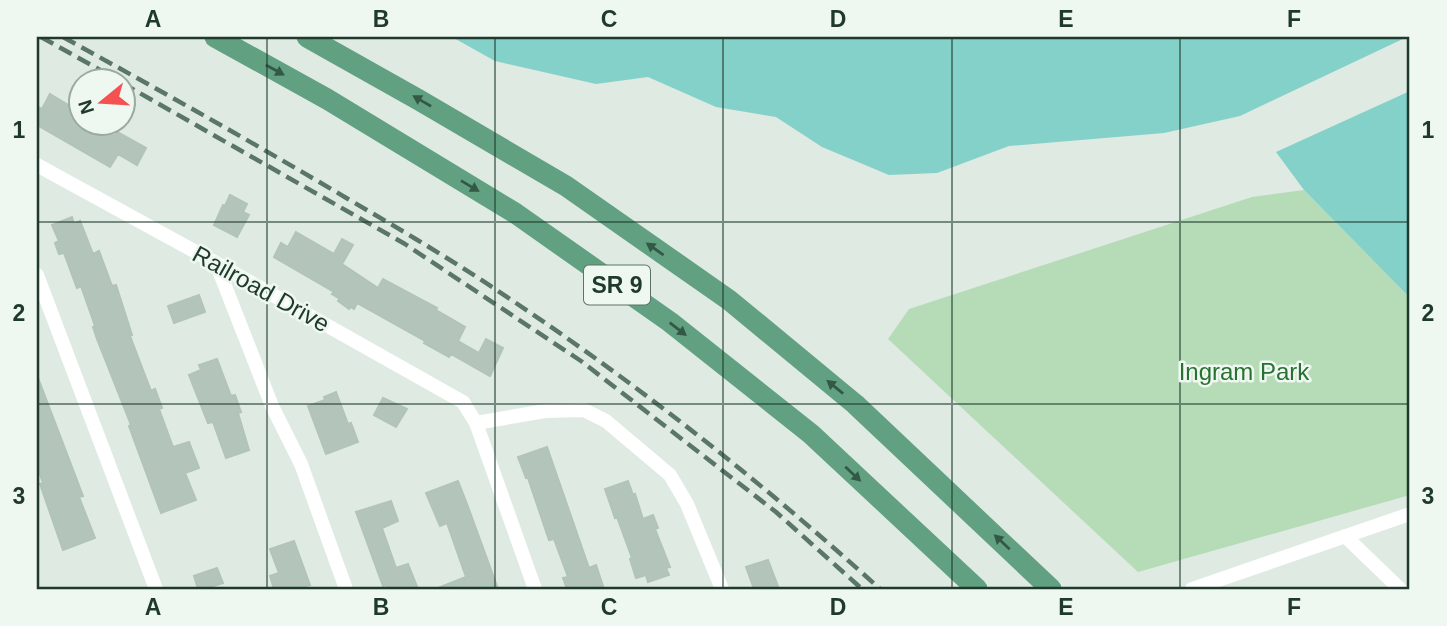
<svg xmlns="http://www.w3.org/2000/svg" width="1447" height="626" viewBox="0 0 1447 626" font-family="Helvetica,sans-serif">
<style>
.green{fill:#b6dcb7}
.water{fill:#84d1ca}
.building{fill:#b3c5ba;stroke:#b1c4b7;stroke-width:2}
.lines{fill:none;stroke-linecap:round;stroke-linejoin:round}
.street{stroke:#fff;stroke-width:14}
.primary{stroke:#61a181;stroke-width:21}
.rail{stroke:#597667;stroke-width:4.5;stroke-dasharray:14 7;stroke-linecap:butt}
.oneway{fill:#335946}
.grid{fill:none;stroke:#1f3a2c;stroke-width:2;stroke-opacity:0.55}
.labels{text-anchor:middle;stroke-width:5;stroke-linejoin:round;paint-order:stroke}
.shield{fill:#eef7f0;stroke:#5d7367;stroke-width:2}
.shield-label{font-size:23px;font-weight:bold;fill:#1f3a2c}
.street-label{font-size:24px;fill:#1f3a2c;stroke:#eef7f0}
.park-label{font-size:24px;fill:#297133;stroke:#eef7f0}
.neatline{fill:none;stroke:#1f3a2c;stroke-width:2.5}
.grid-label{font-size:23px;text-anchor:middle;font-weight:bold;fill:#1f3a2c}
</style>
<rect width="100%" height="100%" fill="#deeae2"/>
<path class="green" d="M1304,190L1410,298V495L1138,572L888,339L909,309L1252,197Z"/>
<path class="water" d="M452,37H1407L1240,116L1164,133L1009,146L937,173L889,175L822,147L776,117L716,107L648,77L596,84L495,61Z
M1410,91V298L1304,190L1276,152Z"/>
<path class="building" d="M50,94L80,112V122H92L115,136L117,132L146,148L137,165L118,154L110,167L37,125V106L42,109Z
M230,195L247,204L243,212L249,215L237,237L214,225L223,205L225,206Z
M72,217L74,224L80,221L93,254L99,251L112,286L116,285L132,335L130,336L151,391L155,389L162,408L159,409L173,447L189,442L199,468L185,473L196,500L161,513L129,426L131,425L97,339L93,327L95,326L81,286L77,288L64,253L59,254L55,243L59,241L52,225Z
M296,232L334,254L342,239L353,245L342,264L378,288L383,279L437,308L436,310L465,327L458,341L479,353L486,339L503,348L490,376L451,354L449,357L424,343L425,341L357,303L354,309L351,307L349,309L338,301L340,299L332,294L334,292L274,257L281,243L288,247Z
M199,295L205,312L174,323L168,306Z
M217,359L231,396L235,395L241,412L238,413L249,450L226,458L213,422L208,423L189,375L201,370L199,365Z
M37,378H38L83,496L79,497L95,538L63,550L40,484L43,483L37,466Z
M336,392L348,424L351,423L358,442L326,454L308,406L325,400L324,397Z
M383,398L407,409L396,427L374,415Z
M547,447L589,568L596,565L603,586L593,589H567L563,578L568,577L554,539L549,540L528,478H526L518,457Z
M458,481L467,504L498,589H438V588L466,577L447,523L440,526L426,493Z
M628,481L633,495L635,494L643,519L653,515L658,528L655,529L670,567L666,568L669,575L648,582L646,575L636,578L630,559L632,558L617,517L615,518L605,489Z
M391,501L398,521L382,528L396,568L408,564L418,589H388L386,585L383,586L356,512Z
M294,541L310,585L306,586L307,589H274L270,576L279,573L270,549Z
M768,560L779,589H754L746,567Z
M217,568L223,583L204,589H198L194,576Z"/>
<g class="lines">
<path class="street" d="M37,165L216,263L463,402L476,423L535,589
M216,263L272,406L301,464L346,589
M37,275L156,589
M476,423L545,411L584,410L606,421L670,475L687,504L722,589
M1345,536L1400,589
M1192,589L1410,514"/>
<path class="primary" d="M215,37L327,99L515,213L670,322L811,434L977,589
M307,37L419,100L566,186L729,300L855,404L1051,589"/>
<path class="rail" d="M41,37L118,80
M63,37C159,90 254,143 348,199C403,231 457,263 510,299C640,386 764,484 880,589
M122,83L405,244L581,361L776,512L862,589"/>
</g>
<defs><path id="oneway-solid" d="M-6-.8H1V-3.2L6.5 0L1 3.2V.8H-6Z" transform="scale(1.75)"/></defs>
<g class="oneway">
<use href="#oneway-solid" transform="translate(275 70) rotate(29)"/>
<use href="#oneway-solid" transform="translate(422 101) rotate(-150)"/>
<use href="#oneway-solid" transform="translate(470 186) rotate(31)"/>
<use href="#oneway-solid" transform="translate(655 249) rotate(-145)"/>
<use href="#oneway-solid" transform="translate(678 329) rotate(38)"/>
<use href="#oneway-solid" transform="translate(835 387) rotate(-141)"/>
<use href="#oneway-solid" transform="translate(853 474) rotate(43)"/>
<use href="#oneway-solid" transform="translate(1002 542) rotate(-137)"/>
</g>
<path class="grid" d="M267,37V589M495,37V589M723,37V589M952,37V589M1180,37V589M37,222H1410M37,404H1410"/>
<g class="labels">
<rect class="shield" x="584" y="265.5" width="66" height="39" rx="5"/>
<g class="shield-label">
<text x="617" y="293">SR 9</text>
</g>
<g class="street-label">
<text transform="translate(261 289) rotate(29)" y="8">Railroad Drive</text>
</g>
<g class="park-label">
<text x="1244" y="380">Ingram Park</text>
</g>
</g>
<rect width="1447" height="626" fill="none" stroke="#eef7f0" stroke-width="77"/>
<g transform="translate(102 102) rotate(252)"><circle r="33" fill="#eef7f0" stroke="#9baba2" stroke-width="2"/>
<path d="M0-5L12 26L0 18L-12 26Z" fill="#f45252"/>
<text y="-10" font-size="19" font-weight="bold" text-anchor="middle" fill="#1f3a2c">N</text>
</g>
<rect x="38" y="38" width="1370" height="550" class="neatline"/>
<g class="grid-label">
<text x="153" y="27">A</text>
<text x="381" y="27">B</text>
<text x="609" y="27">C</text>
<text x="838" y="27">D</text>
<text x="1066" y="27">E</text>
<text x="1294" y="27">F</text>
<text x="19" y="138">1</text>
<text x="1428" y="138">1</text>
<text x="19" y="321">2</text>
<text x="1428" y="321">2</text>
<text x="19" y="504">3</text>
<text x="1428" y="504">3</text>
<text x="153" y="615">A</text>
<text x="381" y="615">B</text>
<text x="609" y="615">C</text>
<text x="838" y="615">D</text>
<text x="1066" y="615">E</text>
<text x="1294" y="615">F</text>
</g>
</svg>
